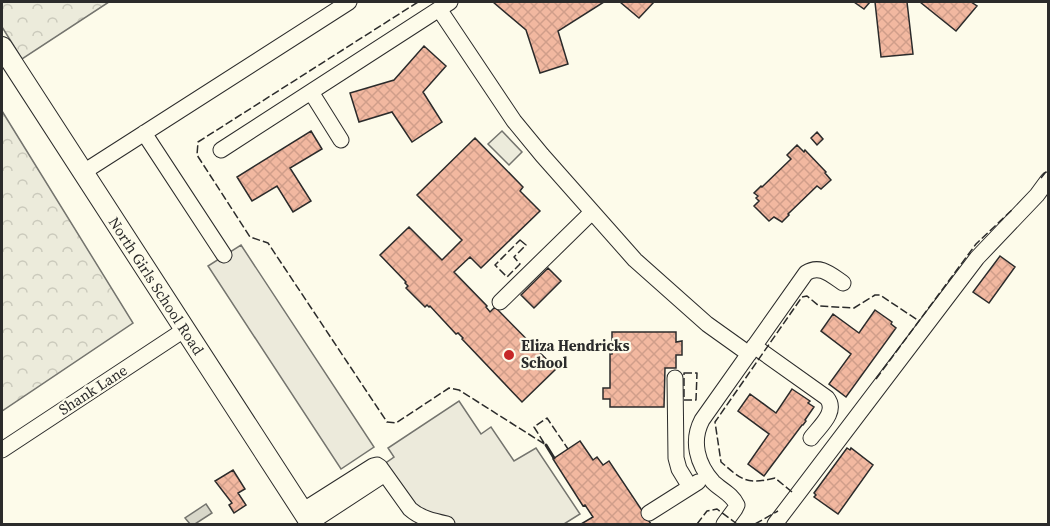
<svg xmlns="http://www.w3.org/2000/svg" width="1050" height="526" viewBox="0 0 1050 526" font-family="'Source Serif 4',serif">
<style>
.grass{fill:#ecebdb;stroke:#74746e;stroke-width:1.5}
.park{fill:url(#park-crowns);stroke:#74746e;stroke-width:1.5}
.parking{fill:#eceadb;stroke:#74746e;stroke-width:1.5}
.water{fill:#d8d7c9;stroke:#74746e;stroke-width:1.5}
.building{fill:url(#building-cross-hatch);stroke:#2b2b2b;stroke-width:1.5}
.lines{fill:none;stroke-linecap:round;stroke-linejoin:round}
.minor-casing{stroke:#2b2b2b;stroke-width:17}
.major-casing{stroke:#2b2b2b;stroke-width:22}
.minor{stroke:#fdfbea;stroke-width:15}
.major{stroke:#fdfbea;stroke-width:20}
.fence{stroke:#2b2b2b;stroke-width:1.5;stroke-dasharray:8 3;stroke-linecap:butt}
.wall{stroke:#2b2b2b;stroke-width:3}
.poi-dot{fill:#c62828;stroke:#fdfbea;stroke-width:2}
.labels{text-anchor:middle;stroke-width:4.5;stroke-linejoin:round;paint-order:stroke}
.street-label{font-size:15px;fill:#2b2b2b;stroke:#fdfbea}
.poi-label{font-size:15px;font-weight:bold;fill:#2b2b2b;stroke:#fdfbea;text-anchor:start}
</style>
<defs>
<pattern id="park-crowns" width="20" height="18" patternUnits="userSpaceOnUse" patternTransform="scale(1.5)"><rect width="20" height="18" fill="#ecebdb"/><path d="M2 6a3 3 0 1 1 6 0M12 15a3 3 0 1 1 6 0" fill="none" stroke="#cbcabc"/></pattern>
<pattern id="building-cross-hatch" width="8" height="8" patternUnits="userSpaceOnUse" patternTransform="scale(1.5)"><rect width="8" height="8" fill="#f2b8a0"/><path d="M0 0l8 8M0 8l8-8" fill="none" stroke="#d09e8a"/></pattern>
</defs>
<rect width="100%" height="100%" fill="#fdfbea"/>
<path class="grass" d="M502,131L522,152L509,165L488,144Z"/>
<path class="park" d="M2,2H109L22,59L2,27Z
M2,111L133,323L2,411Z"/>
<path class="parking" d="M241,245L374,447L341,469L208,266Z
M459,401L481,434L491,427L514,461L536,448L580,514L564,524H447L425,518L380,467L394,457L388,448Z"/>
<path class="water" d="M206,504L212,513L195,524H190L185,518Z"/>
<path class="building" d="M493,2H604L558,31L568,64L540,73L526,30Z
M620,2H654L639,18Z
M854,2H870L864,9Z
M875,2H907L913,54L881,57Z
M920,2H971L977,6L956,31Z
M424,46L446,66L423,92L442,122L412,142L392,112L359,122L350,93L394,80Z
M311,131L322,149L290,168L311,201L293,212L277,186L252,201L237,177Z
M817,132L823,139L817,145L811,138Z
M475,138L523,187L520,191L540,211L481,268L470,257L454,272L487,306L486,307L490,312L495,307L556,369L522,402L462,339L463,338L458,333L456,334L430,306L429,307L427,305L425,307L406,288L408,286L405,283L406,282L380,255L409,227L442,260L462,240L417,195Z
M797,145L804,152L805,150L826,172L825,173L831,180L821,189L817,186L788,214L789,215L782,222L774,217L769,221L754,206L759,201L756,198L758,196L754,193L761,186L762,187L791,159L787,155Z
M1000,256L1015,267L989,303L973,292Z
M548,268L561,281L534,308L521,295Z
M875,310L892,322L891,324L896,328L846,397L829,384L851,354L821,331L833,314L859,333Z
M612,332H676V342L682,341V355H676V368H665L664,407H610V399H603V388H610V354H612Z
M792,389L810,401L808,403L814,407L805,420L806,421L803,425H802L764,476L748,464L769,434L738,411L750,394L776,413Z
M580,441L593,460L597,457L603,465L609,461L651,524H581L593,517L585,505L583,506L553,459Z
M847,448L850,450L851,448L873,465L838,514L814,497L816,495L814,493Z
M233,470L245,489L238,493L246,505L234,513L229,505L232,503L215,481Z"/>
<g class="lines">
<defs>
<path id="minor" d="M439,9L514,121L542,155L635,260L707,324L749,354
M311,92L341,140
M144,133L224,255
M221,150L450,2
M82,173L349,2
M500,302L592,212
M754,346L827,398C838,412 819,427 811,438
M675,378L676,458L679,469L690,487
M2,450L184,330
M302,511L373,466L377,465L380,467L410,509C420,518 433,521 447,524
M649,513L698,482
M310,523L385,474
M724,524L735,509L737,505C732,494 721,490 713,482C697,464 691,441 702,420L806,273C820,264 831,275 843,283
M775,524L977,258L1037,195L1048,180"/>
<path id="major" d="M2,47L311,524"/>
</defs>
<use href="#minor" class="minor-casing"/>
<use href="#major" class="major-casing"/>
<use href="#minor" class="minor"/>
<use href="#major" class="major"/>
<path class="fence" d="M418,2L198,142L197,155L250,237L268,243L387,422L396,423L449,388L459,390L546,445
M1041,178L1048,169
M520,240L526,245L514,257L520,264L507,277L495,265Z
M684,373H697L696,400H684Z
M876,379L976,244L1013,209
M544,443L534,427L547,418L568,449
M792,492L775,478C746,485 742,480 721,462L715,422L802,297L807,296L819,306L854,308L875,295H880L919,321
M697,524L707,511L717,509L737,524
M755,524L778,511"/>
<path class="wall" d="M546,445L554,458"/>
</g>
<circle class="poi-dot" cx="509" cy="355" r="6"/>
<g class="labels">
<g class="street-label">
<text transform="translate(156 286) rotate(57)" y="5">North Girls School Road</text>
<text transform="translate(93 390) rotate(-33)" y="5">Shank Lane</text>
</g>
<g class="poi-label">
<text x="521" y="351">Eliza Hendricks<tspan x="521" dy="17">School</tspan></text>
</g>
</g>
<rect width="1050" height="526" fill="none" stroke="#2b2b2b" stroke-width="6"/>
</svg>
